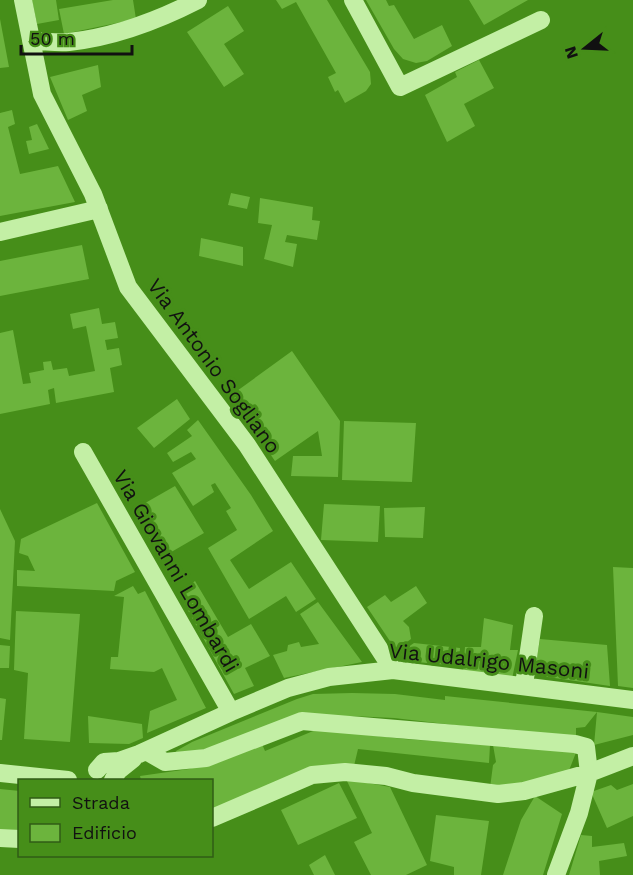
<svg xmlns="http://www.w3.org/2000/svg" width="633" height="875" viewBox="0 0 633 875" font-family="'Work Sans',sans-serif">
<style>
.building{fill:#6cb43d}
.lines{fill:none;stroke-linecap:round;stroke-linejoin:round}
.minor{stroke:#c3efa5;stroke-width:18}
.labels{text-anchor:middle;stroke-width:6;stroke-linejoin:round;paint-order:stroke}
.street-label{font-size:21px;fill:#111;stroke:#468e19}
</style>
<rect width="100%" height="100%" fill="#468e19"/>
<path class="building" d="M32,0H56L59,20L37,24Z
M113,0H133L136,19L64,34L59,9Z
M276,0H327L370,72L371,84L366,91L345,103L338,90L335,92L328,77L336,73L296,2L282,9Z
M366,0H386L389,6L394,5L414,39L442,25L452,46L427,61L416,63L403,59L394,49Z
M469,0H528L484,25Z
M228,6L244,31L224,44L244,74L224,87L187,32Z
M0,19L9,67L0,68Z
M479,60L494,88L464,104L475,126L447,142L425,95L457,77L455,72Z
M98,65L101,87L82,95L87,111L68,120L50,77Z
M12,110L15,124L8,127L20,174L58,166L75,202L0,216V113Z
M37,124L49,149L29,154L26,141L32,140L29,127Z
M231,193L250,197L247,209L228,205Z
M260,198L313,207L312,220L320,221L317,240L287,235L285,242L297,244L293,267L264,259L272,225L258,223Z
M201,238L243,247V266L199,256Z
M82,245L89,279L0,296V261Z
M99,308L102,324L115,322L118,338L105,340L107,350L119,348L122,365L110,368L114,392L56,403L54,388L48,390L50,404L0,414V333L13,330L23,384L31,383L29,373L44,370L43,362L51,361L53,370L67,368L69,376L95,371L86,326L73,329L70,314Z
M292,351L340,421L338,477L291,476L293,456H322L318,431L275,461L230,396Z
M177,399L190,419L154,448L137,428Z
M198,420L251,495L273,531L230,560L249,589L291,562L316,599L296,612L286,596L249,619L208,548L237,530L226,511L231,508L215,483L211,485L214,492L193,506L172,473L196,459L191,452L173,462L167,453L192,436L187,430Z
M344,421L416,423L412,482L342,480Z
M175,486L204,533L161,558L133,510Z
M97,503L135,572L116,581L114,591L17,586V570L35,571L28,556L19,553L21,539Z
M324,504L380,506L378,542L321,540Z
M425,507L423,538L385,537L384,508Z
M0,509L15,541L10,640L0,638Z
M613,567L633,568V688L618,686Z
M195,581L228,637L251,624L270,656L245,668L254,686L234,694L179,594Z
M133,586L138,594L145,591L206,708L147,733L150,711L177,700L162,668L154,672L110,669L111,657H118L124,597L114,596Z
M416,586L427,603L403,621L409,627L411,639L396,650L367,607L385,595L391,602Z
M318,602L362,662L284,678L273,655L287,651L288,645L299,642L301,647L319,644L300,614Z
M16,611L80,614L70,742L24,739L28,673L14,670Z
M484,618L513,625L510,650H518L512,679L463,672L465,647H481Z
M540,639L607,645L610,686L534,675Z
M414,643L460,648L459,666L406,661L399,653Z
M0,645L10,646L9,668H0Z
M352,693L395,694L445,700V696L597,712L585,727L576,728V739L394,718L352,716L177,755L176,751L192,742L297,699L313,694Z
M0,698L6,699L2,740H0Z
M597,712L633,717V735L594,745Z
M88,716L142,724L143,738L129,744L89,743Z
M318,729L404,739L490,745L489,763L358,749L354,766L212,809V780H141L140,776L189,769L262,744L265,751Z
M493,745L577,750L568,773L549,780L490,788L493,765L496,762Z
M346,779L390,787L427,865L406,875H371L354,842L372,833Z
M339,783L357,818L298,845L281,810Z
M633,784V816L607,828L591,792L611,785L617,790Z
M0,789L20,791V831L0,830Z
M535,796L562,814L543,875H503L521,820Z
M436,815L489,821L481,875H454V867L430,861Z
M581,835L592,836V847L624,843L627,856L599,861L600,875H569Z
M325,855L335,875H314L309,865Z"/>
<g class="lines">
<path class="minor" d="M23,0L42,94L93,194L128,287L247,445L393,670
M353,0L400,87L541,20
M31,41C43,41 57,43 69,42C115,37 157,21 198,0
M0,232L99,209
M83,452L231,712
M524,685L534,616
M146,751L165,762L206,758L302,721L575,744L586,747L589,773L579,813L556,875
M97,770L104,762L119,761L139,754L231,712L288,688L329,677L393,670L633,700
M0,773L68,780
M113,780L118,771L133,759
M212,818L312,775L345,772L386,776L413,783L498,794L524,791L589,773L633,756
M0,838L20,839"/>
</g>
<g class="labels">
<g class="street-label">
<text transform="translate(214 366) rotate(54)" y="7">Via Antonio Sogliano</text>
<text transform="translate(176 571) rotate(60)" y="7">Via Giovanni Lombardi</text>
<text transform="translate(489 661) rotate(6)" y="7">Via Udalrigo Masoni</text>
</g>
</g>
<rect x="18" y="779" width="195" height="78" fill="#468e19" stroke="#315c16" stroke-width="1.5"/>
<rect x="30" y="798" width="30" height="9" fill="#c3efa5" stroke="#315c16" stroke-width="1.5"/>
<text x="72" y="809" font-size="18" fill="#111111">Strada</text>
<rect x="30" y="824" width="30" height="18" fill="#6cb43d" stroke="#315c16" stroke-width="1.5"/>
<text x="72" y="839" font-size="18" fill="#111111">Edificio</text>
<g transform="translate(585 48) rotate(252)" stroke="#468e19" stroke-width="4.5" paint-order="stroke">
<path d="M0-4.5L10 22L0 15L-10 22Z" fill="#111111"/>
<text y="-9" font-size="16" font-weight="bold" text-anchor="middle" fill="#111111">N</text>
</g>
<path d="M21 45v9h111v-9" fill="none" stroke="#111111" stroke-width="3"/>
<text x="30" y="45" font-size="18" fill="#111111" stroke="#468e19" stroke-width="4.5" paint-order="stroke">50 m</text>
</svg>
